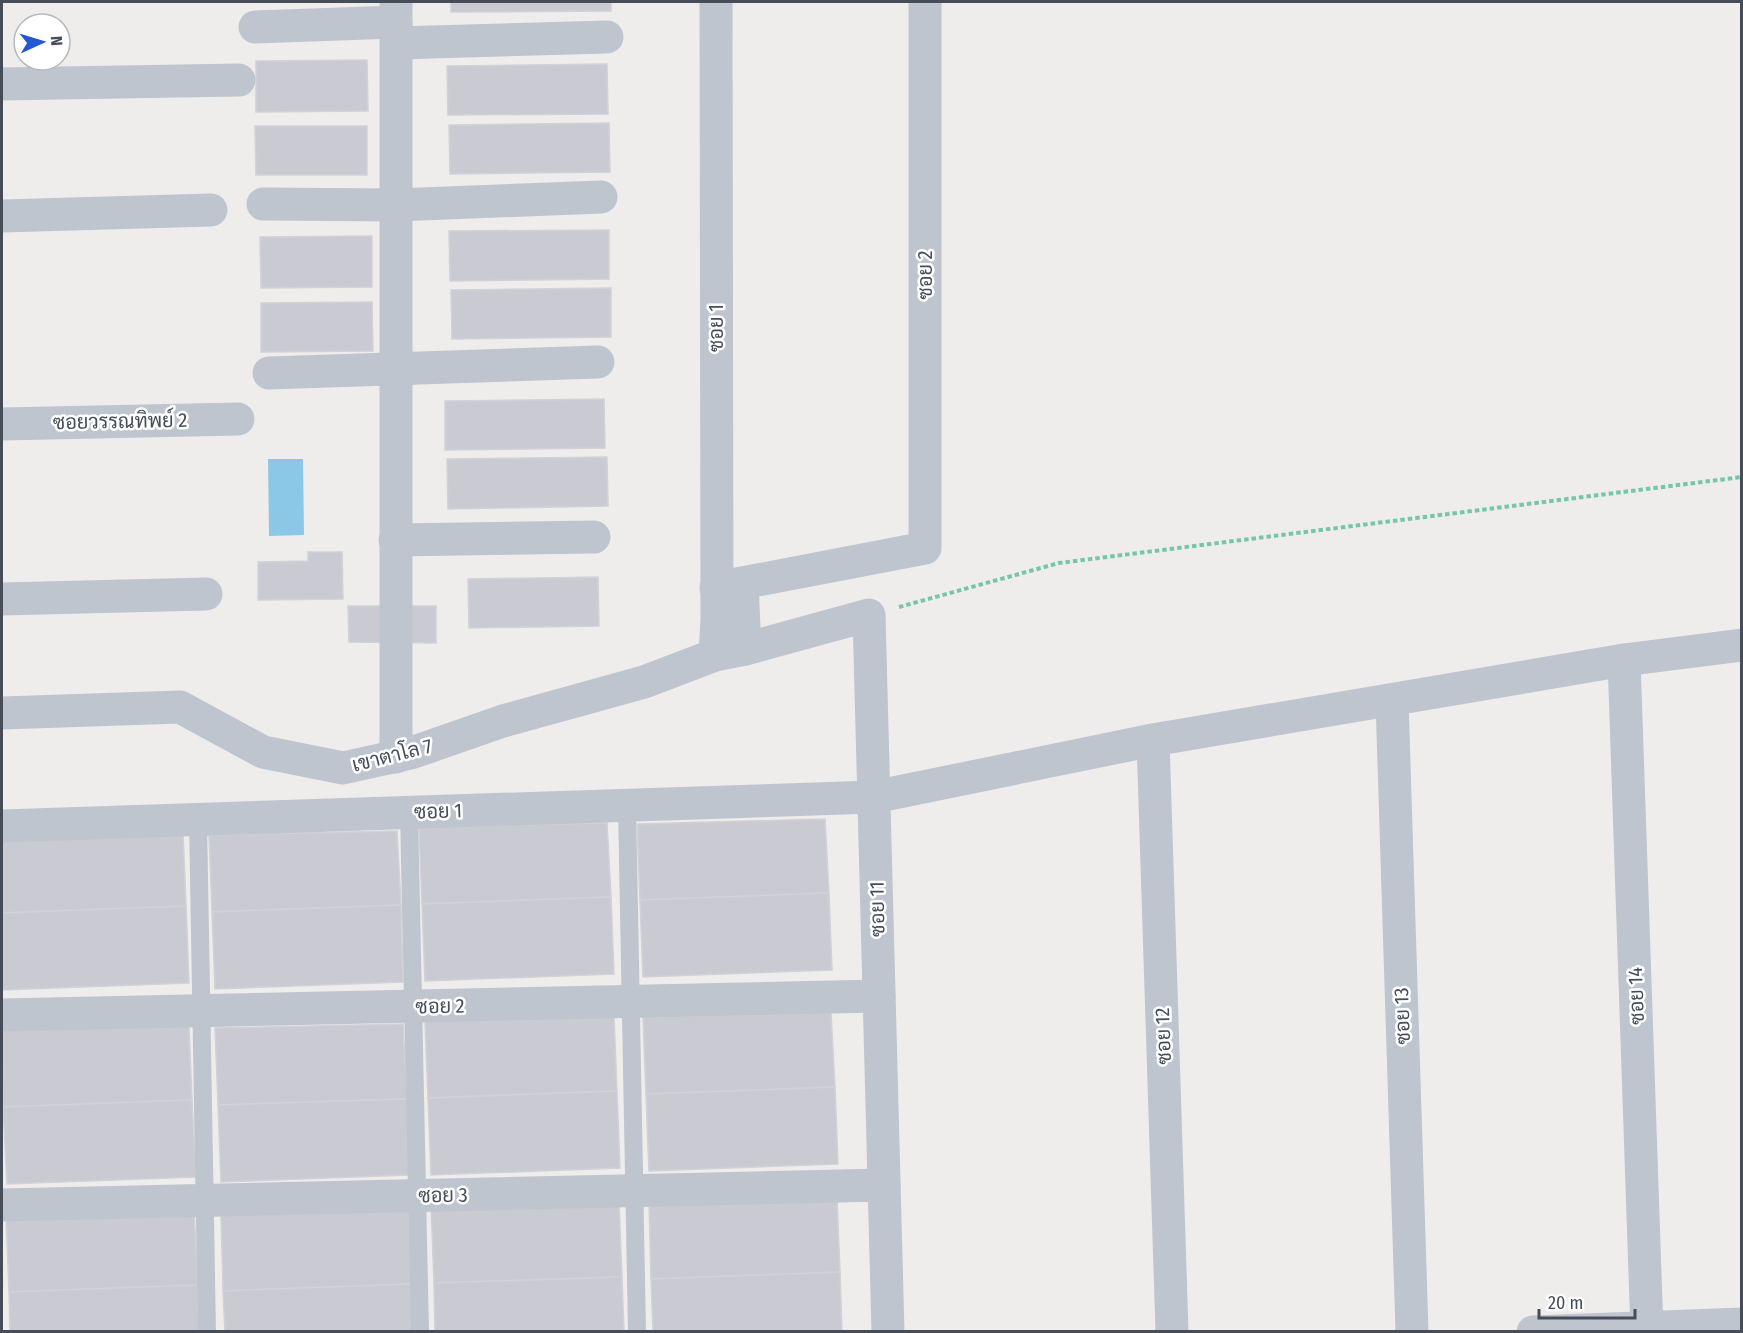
<svg xmlns="http://www.w3.org/2000/svg" width="1743" height="1333" font-family="'Fira Sans Condensed',Sarabun,sans-serif">
	<style>
		.water { fill: #8bc7e6 }
		.building { fill: #cacbd2; stroke: #d0d2d8; stroke-width: 1.5 }
		.lines { fill: none; stroke-linecap: round; stroke-linejoin: round }
		.path { stroke: #76c7aa; stroke-width: 4; stroke-dasharray: 4.5 3; stroke-linecap: butt }
		.service { stroke: #bec5ce; stroke-width: 18 }
		.minor { stroke: #bec5ce; stroke-width: 33 }
		.labels { text-anchor: middle; stroke-width: 5; stroke-linejoin: round; paint-order: stroke }
		.street-label { font-size: 20px; fill: #464d59; stroke: #fff }
	</style>
	<rect width="100%" height="100%" fill="#efedec"/>
	<polygon class="water" points="268,459 303,459 304,535 269,536"/>
	<g class="building">
		<polygon points="451,2 611,2 611,11 451,12"/>
		<polygon points="367,60 368,111 256,112 256,61"/>
		<polygon points="607,64 608,114 448,115 447,66"/>
		<polygon points="609,123 610,172 450,174 449,125"/>
		<polygon points="255,126 367,126 367,175 256,175"/>
		<polygon points="609,230 609,279 450,281 449,231"/>
		<polygon points="372,236 372,287 261,288 260,237"/>
		<polygon points="611,288 611,337 452,339 451,290"/>
		<polygon points="372,302 373,351 261,352 261,303"/>
		<polygon points="604,399 605,448 445,450 445,401"/>
		<polygon points="607,457 608,506 448,509 447,459"/>
		<polygon points="308,552 342,552 343,599 258,600 258,562 308,561"/>
		<polygon points="598,577 599,626 469,628 468,579"/>
		<polygon points="348,606 436,606 436,643 349,642"/>
		<polygon points="825,819 829,893 640,900 637,824"/>
		<polygon points="607,823 611,897 422,904 419,827"/>
		<polygon points="397,831 401,905 212,912 209,835"/>
		<polygon points="183,832 186,906 2,913 2,836"/>
		<polygon points="829,893 832,970 643,977 640,900"/>
		<polygon points="611,897 614,974 425,981 422,904"/>
		<polygon points="401,905 403,982 215,989 212,912"/>
		<polygon points="186,906 189,983 2,990 2,913"/>
		<polygon points="831,1013 835,1087 646,1094 643,1017"/>
		<polygon points="614,1017 617,1091 428,1098 425,1021"/>
		<polygon points="403,1024 407,1099 218,1105 215,1028"/>
		<polygon points="189,1026 192,1100 3,1107 2,1030"/>
		<polygon points="835,1087 838,1164 649,1171 646,1094"/>
		<polygon points="617,1091 620,1168 431,1175 428,1098"/>
		<polygon points="407,1099 409,1175 221,1182 218,1105"/>
		<polygon points="192,1100 196,1177 7,1184 3,1107"/>
		<polygon points="837,1198 840,1272 651,1279 649,1203"/>
		<polygon points="619,1202 622,1277 434,1283 431,1207"/>
		<polygon points="409,1210 412,1284 223,1291 221,1214"/>
		<polygon points="194,1211 198,1285 9,1292 6,1215"/>
		<polygon points="840,1272 842,1332 653,1332 651,1279"/>
		<polygon points="622,1277 624,1332 435,1332 434,1283"/>
		<polygon points="412,1284 414,1332 225,1332 223,1291"/>
		<polygon points="198,1285 199,1332 10,1332 9,1292"/>
	</g>
	<g class="lines">
		<polyline class="path" points="899,607 1059,563 1742,477"/>
		<g class="service">
			<polyline points="627,805 637,1332"/>
			<polyline points="409,812 420,1332"/>
			<polyline points="198,819 207,1332"/>
		</g>
		<g class="minor">
			<polyline points="396,2 396,757"/>
			<polyline points="255,27 396,22"/>
			<polyline points="397,43 607,37"/>
			<polyline points="2,84 239,80"/>
			<polyline points="263,204 396,205 601,197"/>
			<polyline points="2,216 211,210"/>
			<polyline points="269,373 598,362"/>
			<polyline points="2,424 238,419"/>
			<polyline points="395,540 594,537"/>
			<polyline points="742,583 745,649"/>
			<polyline points="716,588 925,548 925,2"/>
			<polyline points="2,599 206,594"/>
			<polyline points="715,655 717,620 716,2"/>
			<polyline points="1624,660 1647,1332"/>
			<polyline points="1392,701 1412,1332"/>
			<polyline points="2,713 180,707 263,752 343,768 411,753 503,721 644,682 715,655 745,649 869,615 888,1332"/>
			<polyline points="1153,740 1172,1332"/>
			<polyline points="2,826 874,797 1153,740 1624,660 1742,645"/>
			<polyline points="2,1015 879,996"/>
			<polyline points="2,1205 884,1185"/>
			<polyline points="1533,1332 1742,1324"/>
		</g>
	</g>
	<g class="labels">
		<g class="street-label">
			<text transform="translate(925 275) rotate(-90)" y="7">ซอย 2</text>
			<text transform="translate(716 328) rotate(-90)" y="7">ซอย 1</text>
			<text transform="translate(120 421) rotate(-1)" y="7">ซอยวรรณทิพย์ 2</text>
			<text transform="translate(392 755) rotate(-14)" y="7">เขาตาโล 7</text>
			<text transform="translate(438 811) rotate(-2)" y="7">ซอย 1</text>
			<text transform="translate(877 909) rotate(-91)" y="7">ซอย 11</text>
			<text transform="translate(1636 996) rotate(-92)" y="7">ซอย 14</text>
			<text transform="translate(440 1006) rotate(-1)" y="7">ซอย 2</text>
			<text transform="translate(1402 1016) rotate(-92)" y="7">ซอย 13</text>
			<text transform="translate(1163 1036) rotate(-92)" y="7">ซอย 12</text>
			<text transform="translate(443 1195) rotate(-1)" y="7">ซอย 3</text>
		</g>
	</g>
	<rect width="1743" height="1333" fill="none" stroke="#464d59" stroke-width="6"/>
	<g transform="translate(42 42) rotate(86)"><circle r="28" fill="#ffffff" stroke="#b5b8bd" stroke-width="1.5"/>
	<path d="M0-4.5L10 22L0 15L-10 22Z" fill="#2258d4"/>
	<text y="-9" font-size="16" font-weight="bold" text-anchor="middle" fill="#464d59">N</text>
	</g>
	<path d="M1539 1309v9h96v-9" fill="none" stroke="#464d59" stroke-width="3"/>
	<text x="1548" y="1309" font-size="18" fill="#464d59" stroke="#ffffff" stroke-width="4.5" paint-order="stroke">20 m</text>
</svg>
